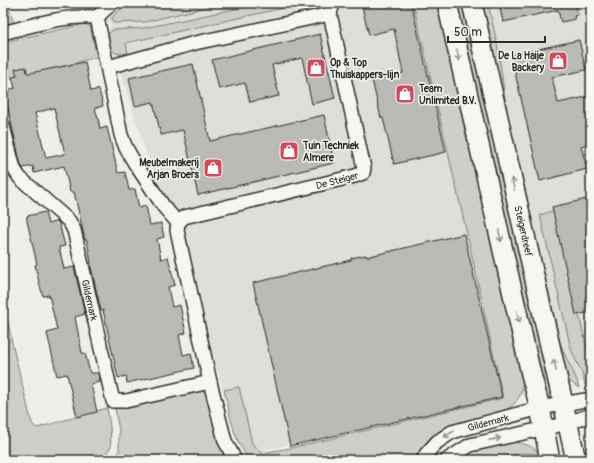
<svg xmlns="http://www.w3.org/2000/svg" width="594" height="463" font-family="Pangolin,sans-serif">
	<style>
		.built { fill: #dededb }
		.green { fill: #cececa; stroke: #7c7c7a }
		.building { fill: #babab7; stroke: #2b2b2b; fill-rule: evenodd }
		.lines { fill: none; stroke-linecap: round; stroke-linejoin: round }
		.minor-casing { stroke: #2b2b2b; stroke-width: 16 }
		.secondary-casing { stroke: #2b2b2b; stroke-width: 22 }
		.minor { stroke: #f6f6f2; stroke-width: 13 }
		.secondary { stroke: #f6f6f2; stroke-width: 19 }
		.oneway { stroke: #90908e }
		.labels { text-anchor: middle; stroke-width: 3; stroke-linejoin: round; paint-order: stroke }
		.poi-label { font-size: 10px; font-weight: bold; fill: #2b2b2b; stroke: #f6f6f2; text-anchor: start }
		.street-label { font-size: 10px; fill: #2b2b2b; stroke: #f6f6f2 }
	</style>
	<rect width="100%" height="100%" fill="#eeeeea"/>
	<filter id="ink" filterUnits="userSpaceOnUse"><feTurbulence type="fractalNoise" baseFrequency=".025" numOctaves="2"/><feDisplacementMap in="SourceGraphic" scale="8" xChannelSelector="R" yChannelSelector="G"/><feConvolveMatrix kernelMatrix="1 2 1 2 8 2 1 2 1" color-interpolation-filters="sRGB"/></filter>
	<g filter="url(#ink)">
		<polygon class="built" points="118,3 591,3 591,380 244,454 114,53 108,32 111,24 104,20"/>
		<g class="green">
			<polygon points="127,3 224,3 145,22 113,23 112,17"/>
			<path d="M264,3H306L126,43L128,53C112,56 110,50 107,36L112,30L144,28Z"/>
			<path d="M413,3H443L522,375C523,390 522,396 511,407L421,452L412,460H250C233,441 230,413 224,390L239,387L252,443L261,453L291,448L503,398L468,238Z"/>
			<polygon points="451,3 469,3 553,385 549,398 547,398 545,393 524,296 508,253"/>
			<path d="M482,3H488L498,48L507,113L560,342C565,359 575,371 579,388L569,381L563,372L500,110L495,60Z"/>
			<polygon points="9,9 15,26 3,29 3,10"/>
			<polygon points="85,24 90,26 97,57 45,71 3,80 3,42"/>
			<polygon points="555,210 587,350 591,350 591,390 586,390 583,376 571,349 540,215"/>
			<polygon points="3,296 12,343 32,424 37,428 107,408 110,426 111,447 101,460 4,460 3,449"/>
			<polygon points="193,390 205,390 226,460 114,460 119,451 119,431 115,408"/>
			<path d="M514,442C526,444 531,445 540,454L523,453L488,460H452L472,451Z"/>
		</g>
		<g class="building">
			<polygon points="361,3 411,3 446,152 394,164 383,118 381,118 372,80 403,73 394,29 369,35"/>
			<polygon points="499,3 575,3 578,15 574,16 575,19 561,22 558,10 503,22"/>
			<polygon points="320,34 335,98 312,104 302,58 272,65 279,96 250,102 245,83 219,89 212,60"/>
			<polygon points="579,40 586,70 552,77 558,103 591,96 591,143 581,146 587,169 540,181 511,55"/>
			<path d="M85,62L91,91L99,89L103,106L95,108L98,118L100,129L107,127L118,173L125,172L129,190L135,189L139,208L146,206L150,225L161,223L164,237L157,239L161,259L168,257L175,285L168,287L172,307L180,305L186,333L179,335L183,355L191,353L194,368L127,383L126,376L118,378L103,310L101,311L90,263H91L87,240H85L74,192H70L64,166L34,173L33,166L23,168L21,166L5,95L8,94L7,90L15,88L12,77L17,76L15,69L26,67L27,73H30ZM54,108L65,154L46,158L35,113Z"/>
			<polygon points="193,64 210,141 324,115 334,163 198,195 183,130 161,135 153,102 135,106 129,78"/>
			<polygon points="591,198 591,312 576,315 552,207"/>
			<polygon points="45,212 48,224 57,221 59,223 65,246 59,247 64,269 74,267 85,314 75,317 82,353 85,353 90,373 98,373 100,382 91,384 97,412 77,417 67,374 57,376 47,333 57,330 49,295 43,296 40,286 35,265 37,264 27,221 27,216"/>
			<polygon points="464,234 502,397 290,446 253,283 351,260 351,258 366,255 366,257"/>
		</g>
		<g class="lines">
			<g class="minor-casing">
				<g id="minor">
					<polyline points="97,17 121,135 126,148 134,162 164,207 178,223"/>
					<path d="M3,33C34,25 65,15 97,17L112,3"/>
					<polyline points="108,67 195,43 330,14"/>
					<polyline points="3,126 14,169 20,178 69,221 74,230 113,401 126,401 210,382 177,230 178,223"/>
					<polyline points="178,223 184,217 355,176 363,173 364,168 330,14 333,3"/>
					<polyline points="210,382 225,441 235,460"/>
					<polyline points="423,460 427,453 437,442 452,432 540,408 591,399"/>
					<polyline points="447,460 470,445 568,423 591,415"/>
				</g>
			</g>
			<g class="secondary-casing">
				<g id="secondary">
					<polyline points="447,3 531,374 540,408 550,460"/>
					<polyline points="472,3 576,460"/>
				</g>
			</g>
			<use href="#minor" class="minor"/>
			<use href="#secondary" class="secondary"/>
		</g>
		<defs><path id="oneway-shaft" d="M-6 0H5M1.5-3L5.5 0L1.5 3" fill="none" stroke-width="1.6" stroke-linecap="round" stroke-linejoin="round"/></defs>
		<g class="oneway">
			<use href="#oneway-shaft" transform="translate(458 55) rotate(77)"/>
			<use href="#oneway-shaft" transform="translate(513 184) rotate(-103)"/>
			<use href="#oneway-shaft" transform="translate(500 236) rotate(77)"/>
			<use href="#oneway-shaft" transform="translate(518 317) rotate(77)"/>
			<use href="#oneway-shaft" transform="translate(555 365) rotate(-103)"/>
			<use href="#oneway-shaft" transform="translate(449 434) rotate(150)"/>
			<use href="#oneway-shaft" transform="translate(495 439) rotate(-13)"/>
		</g>
	</g>
	<defs>
		<g id="shop-square" transform="scale(1)"><rect x="-9" y="-9" width="18" height="18" rx="4" fill="#d1495b" stroke="#f6f6f2"/><path d="M-5-2.5h2.3a2.7 3.5 0 0 1 5.4 0H5L5.5 6h-11ZM-1.5-2.5h3a1.5 2.3 0 0 0-3 0Z" fill="#fff"/></g>
	</defs>
	<g fill-rule="evenodd">
		<use href="#shop-square" x="558" y="61"/>
		<use href="#shop-square" x="316" y="68"/>
		<use href="#shop-square" x="405" y="94"/>
		<use href="#shop-square" x="289" y="151"/>
		<use href="#shop-square" x="213" y="168"/>
	</g>
	<g class="labels">
		<g class="poi-label">
			<text x="544" y="59" text-anchor="end">De La Haije<tspan x="544" dy="12">Backery</tspan></text>
			<text x="330" y="66">Op &amp; Top<tspan x="330" dy="12">Thuiskappers-lijn</tspan></text>
			<text x="419" y="92">Team<tspan x="419" dy="12">Unlimited B.V.</tspan></text>
			<text x="303" y="149">Tuin Techniek<tspan x="303" dy="12">Almere</tspan></text>
			<text x="199" y="166" text-anchor="end">Meubelmakerij<tspan x="199" dy="12">Arjan Broers</tspan></text>
		</g>
		<g class="street-label">
			<text transform="translate(337 180) rotate(-15)" y="4">De Steiger</text>
			<text transform="translate(524 231) rotate(77)" y="4">Steigerdreef</text>
			<text transform="translate(90 300) rotate(77)" y="4">Gildemark</text>
			<text transform="translate(488 422) rotate(-15)" y="4">Gildemark</text>
		</g>
	</g>
	<rect width="594" height="463" fill="none" stroke="#f6f6f2" stroke-width="16"/>
	<rect x="8" y="8" width="578" height="447" fill="none" stroke="#2b2b2b" stroke-width="1.5" filter="url(#ink)"/>
	<path d="M448 36v6h97v-6" fill="none" stroke="#2b2b2b" stroke-width="2"/>
	<text x="454" y="36" font-size="12" fill="#2b2b2b" stroke="#f6f6f2" stroke-width="3" paint-order="stroke">50 m</text>
</svg>
